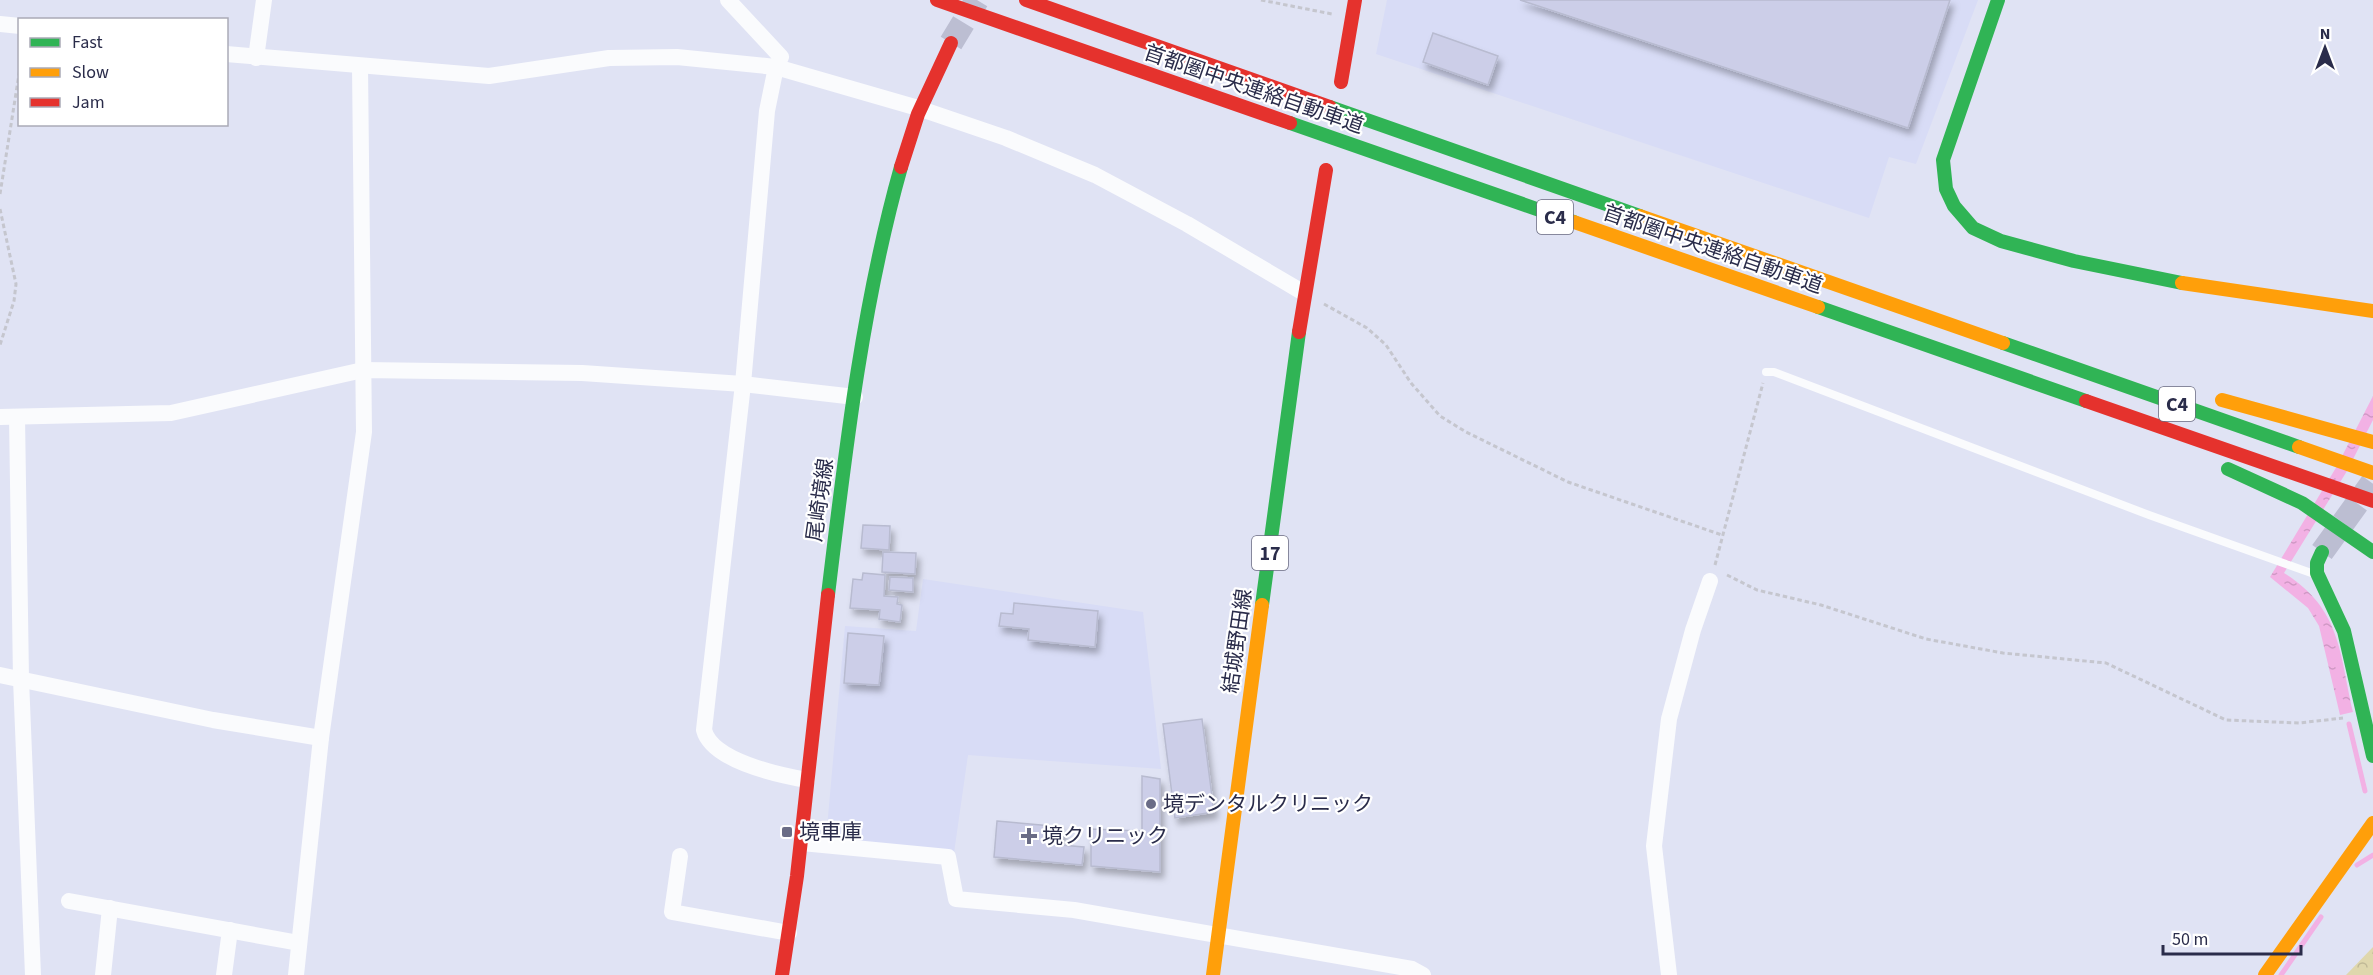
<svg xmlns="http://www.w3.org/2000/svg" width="2373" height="975" font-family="'Source Sans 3','Noto Sans JP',sans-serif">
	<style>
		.built { fill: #d8dcf6 }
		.forest { fill: url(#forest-crowns) }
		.water { fill: url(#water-ripples) }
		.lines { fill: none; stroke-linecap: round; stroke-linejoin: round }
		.stream { stroke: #f2b1e4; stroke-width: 5 }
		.building { fill: #cccee8; stroke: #b8bbd0; stroke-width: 1.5; filter: url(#shadow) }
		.secondary-tunnel { stroke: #bcbed2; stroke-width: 24; stroke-dasharray: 24 12; stroke-linecap: butt }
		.path { stroke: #c5c6ce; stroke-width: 3; stroke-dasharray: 4.5 3; stroke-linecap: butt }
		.lane { stroke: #fafbfd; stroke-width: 8 }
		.street { stroke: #fafbfd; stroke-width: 16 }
		.fast { stroke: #30b455; stroke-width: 14 }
		.slow { stroke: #ff9f0a; stroke-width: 14 }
		.jam { stroke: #e5322d; stroke-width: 14 }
		.poi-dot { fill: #6a6c86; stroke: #fff; stroke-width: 2 }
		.labels { text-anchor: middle; stroke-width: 4.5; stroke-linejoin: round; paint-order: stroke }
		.shield { fill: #fff; stroke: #6a6b80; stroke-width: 1.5 }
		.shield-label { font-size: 20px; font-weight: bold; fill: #2a2c4a }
		.street-label { font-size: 21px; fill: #2a2c4a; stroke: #fff }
		.poi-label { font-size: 21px; fill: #2a2c4a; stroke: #fff; text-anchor: start }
	</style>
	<defs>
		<pattern id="forest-crowns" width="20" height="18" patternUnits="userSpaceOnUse" patternTransform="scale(1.5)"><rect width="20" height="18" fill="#dfd7ad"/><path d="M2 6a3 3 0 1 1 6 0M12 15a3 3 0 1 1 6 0" fill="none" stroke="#c0b996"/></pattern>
		<pattern id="water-ripples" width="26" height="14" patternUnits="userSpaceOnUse" patternTransform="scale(1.5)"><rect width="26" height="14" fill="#f2b1e4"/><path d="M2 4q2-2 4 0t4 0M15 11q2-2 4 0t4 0" fill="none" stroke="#d098c5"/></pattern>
		<filter id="shadow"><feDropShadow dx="3.5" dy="6" stdDeviation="3" flood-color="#0004"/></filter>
	</defs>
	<rect width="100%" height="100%" fill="#e0e3f4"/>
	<g class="built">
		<polygon points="1387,0 1978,0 1916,164 1889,157 1869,218 1376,54"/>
		<polygon points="923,579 1143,612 1161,769 968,755 954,853 826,839 845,626 916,631"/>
	</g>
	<polygon class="forest" points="2373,947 2373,975 2346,975"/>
	<path class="water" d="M2373,396V420L2347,471L2284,573C2341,609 2339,651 2353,712L2340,715L2319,626L2308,608L2270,577L2337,466Z"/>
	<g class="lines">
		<g class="stream">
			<polyline points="2349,724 2365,791"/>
			<polyline points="2357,865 2373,855"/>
			<polyline points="2281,975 2321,917"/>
		</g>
	</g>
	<g class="building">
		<polygon points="1520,0 1950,0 1908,128"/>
		<polygon points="1433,33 1498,56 1488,85 1423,62"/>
		<polygon points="863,525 890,526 889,550 861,548"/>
		<polygon points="883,552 916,553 915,574 882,572"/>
		<polygon points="863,573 885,575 884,596 898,597 897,604 902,605 900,622 879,619 880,610 850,608 853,579 862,580"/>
		<polygon points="890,577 913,578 913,592 889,590"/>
		<polygon points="1014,603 1098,611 1095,647 1028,640 1029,629 999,626 1001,613 1013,614"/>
		<polygon points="848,633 884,636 879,685 844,683"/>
		<polygon points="1202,719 1214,812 1175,818 1163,724"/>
		<polygon points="1142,776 1160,779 1160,872 1091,866 1091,829 1142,831"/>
		<polygon points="997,821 1063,827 1061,845 1084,847 1082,865 994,857"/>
	</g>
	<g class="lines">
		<g class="secondary-tunnel">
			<polyline points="951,43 977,0"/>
			<polyline points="2322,552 2372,483"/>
		</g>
		<g class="path">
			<polyline points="1261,0 1332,14"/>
			<polyline points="0,194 20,68"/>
			<polyline points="0,209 16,284 14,301 0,345"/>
			<polyline points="1324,304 1367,328 1386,345 1411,383 1440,416 1466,432 1568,482 1722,535"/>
			<polyline points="1715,565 1763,383"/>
			<polyline points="1727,575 1757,590 1821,605 1926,639 2003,653 2106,663 2226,720 2299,723 2343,718"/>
		</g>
		<polyline class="lane" points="1766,372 1774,372 2149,515 2314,574"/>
		<g class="street">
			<path d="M728,0L781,57L776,67L767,111L743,384L704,730C712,761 779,775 807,780"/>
			<polyline points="0,24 20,26"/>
			<polyline points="226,54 489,76 609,58 677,57 776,67 918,108 1006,138 1095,175 1187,224 1304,293"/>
			<polyline points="256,58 264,0"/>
			<polyline points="0,417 171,413 363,370 582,373 743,384 855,397"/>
			<polyline points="17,417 21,679 33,975"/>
			<polyline points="0,675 213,720 321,738"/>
			<polyline points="802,843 948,857 956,899 1074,910 1412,969 1423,975"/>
			<polyline points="680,856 672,912 789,933"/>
			<polyline points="69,901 299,943"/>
			<polyline points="103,975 110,908"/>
			<polyline points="224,975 230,930"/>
			<polyline points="296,975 321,738 364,432 360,67"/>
			<polyline points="1669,975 1654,846 1669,719 1693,630 1710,581"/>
		</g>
		<g class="fast">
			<polyline points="1998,0 1943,160 1946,189 1954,206 1973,228 2001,241 2074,261 2182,283"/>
			<polyline points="1330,107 1640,216"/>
			<polyline points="1290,123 1574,222"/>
			<polyline points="1818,307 2086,401"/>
			<polyline points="2003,343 2299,447"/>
			<polyline points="2228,469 2302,503 2373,552"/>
			<polyline points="2322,552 2317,563 2317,573 2344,631 2373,756"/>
			<path d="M828,595C845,454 862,305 901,167"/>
			<polyline points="1262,605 1299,332"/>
		</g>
		<g class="slow">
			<polyline points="1640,216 2003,343"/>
			<polyline points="1574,222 1818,307"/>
			<polyline points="2182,283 2373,311"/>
			<polyline points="2222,400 2373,442"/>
			<polyline points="2299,447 2373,473"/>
			<polyline points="1213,975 1262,605"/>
			<polyline points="2265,975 2373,823"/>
		</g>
		<g class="jam">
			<polyline points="937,0 1290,123"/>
			<polyline points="1026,0 1330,107"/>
			<polyline points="1341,82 1355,0"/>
			<polyline points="901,167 918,114 951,43"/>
			<polyline points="1299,332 1326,170"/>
			<polyline points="2086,401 2373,501"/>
			<polyline points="782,975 797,876 828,595"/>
		</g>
	</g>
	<g class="poi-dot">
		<circle cx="1151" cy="804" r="6"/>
		<rect x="781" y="826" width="12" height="12" rx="3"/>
		<path d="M1026 827h6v6h6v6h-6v6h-6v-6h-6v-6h6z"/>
	</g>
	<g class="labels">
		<g class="shield">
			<rect x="1537" y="200" width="36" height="34" rx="4.5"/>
			<rect x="2159" y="387" width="36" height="34" rx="4.5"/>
			<rect x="1252" y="536" width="36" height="34" rx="4.5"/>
		</g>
		<g class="shield-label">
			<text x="1555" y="224">C4</text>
			<text x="2177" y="411">C4</text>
			<text x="1270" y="560">17</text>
		</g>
		<g class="street-label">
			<text transform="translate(1254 89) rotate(19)" y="7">首都圏中央連絡自動車道</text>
			<text transform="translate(1713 249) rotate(19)" y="7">首都圏中央連絡自動車道</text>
			<text transform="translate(820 500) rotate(-82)" y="7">尾崎境線</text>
			<text transform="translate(1237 641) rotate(-82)" y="7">結城野田線</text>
		</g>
		<g class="poi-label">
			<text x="1163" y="811">境デンタルクリニック</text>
			<text x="799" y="839">境車庫</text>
			<text x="1042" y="843">境クリニック</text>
		</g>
	</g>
	<rect x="18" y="18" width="210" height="108" fill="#ffffff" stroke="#aaabb7" stroke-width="1.5"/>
	<rect x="30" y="38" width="30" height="9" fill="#30b455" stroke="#aaabb7" stroke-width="1.5"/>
	<text x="72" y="48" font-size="18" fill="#2a2c4a">Fast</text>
	<rect x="30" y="68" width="30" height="9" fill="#ff9f0a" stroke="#aaabb7" stroke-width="1.5"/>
	<text x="72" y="78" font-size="18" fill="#2a2c4a">Slow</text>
	<rect x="30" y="98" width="30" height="9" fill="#e5322d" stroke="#aaabb7" stroke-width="1.5"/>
	<text x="72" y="108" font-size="18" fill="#2a2c4a">Jam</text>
	<g transform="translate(2325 48)" stroke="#ffffff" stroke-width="4.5" paint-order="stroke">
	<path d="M0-4.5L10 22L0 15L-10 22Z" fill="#2a2c4a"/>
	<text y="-9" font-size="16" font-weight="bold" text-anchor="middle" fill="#2a2c4a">N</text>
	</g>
	<path d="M2163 945v9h138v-9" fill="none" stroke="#2a2c4a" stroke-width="3"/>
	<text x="2172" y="945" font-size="18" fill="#2a2c4a" stroke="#ffffff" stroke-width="4.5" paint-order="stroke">50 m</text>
</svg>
